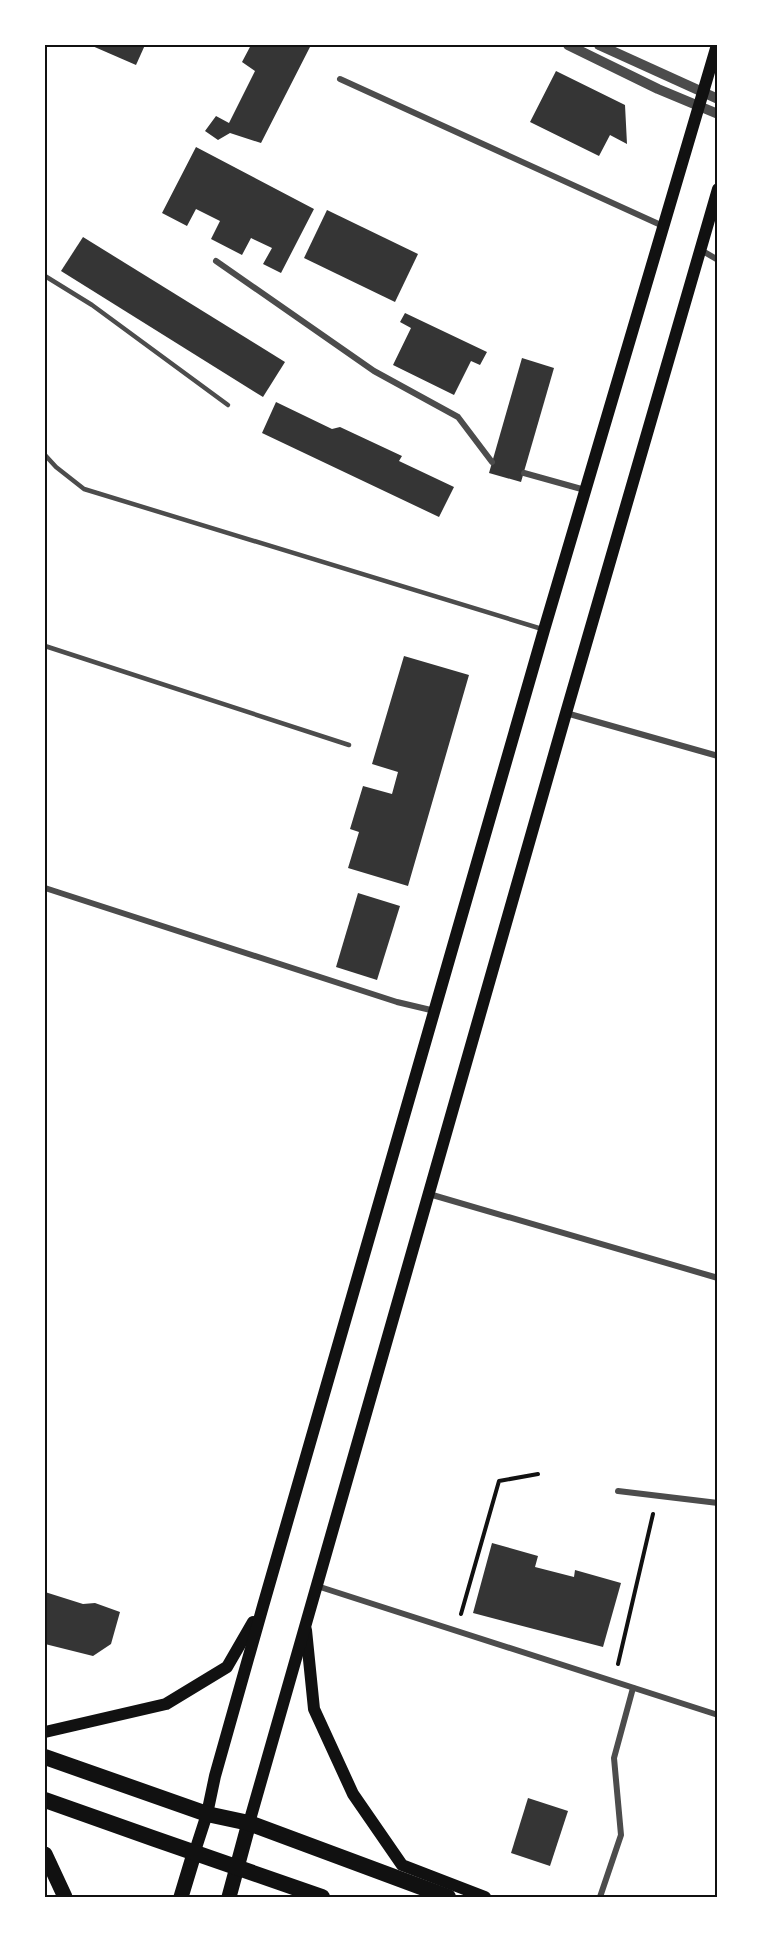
<svg xmlns="http://www.w3.org/2000/svg" width="763" height="1942" font-family="'Roboto Serif',serif">
	<style>
		.building { fill: #353535 }
		.lines { fill: none; stroke-linecap: round; stroke-linejoin: round }
		.path { stroke: #111; stroke-width: 4 }
		.service { stroke: #4c4c4c; stroke-width: 4.5 }
		.minor { stroke: #4c4c4c; stroke-width: 6 }
		.tertiary { stroke: #4c4c4c; stroke-width: 10 }
		.secondary { stroke: #111; stroke-width: 12 }
		.primary { stroke: #111; stroke-width: 15 }
		.trunk { stroke: #111; stroke-width: 16 }
		.neatline { fill: none; stroke: #111; stroke-width: 2 }
	</style>
	<rect width="100%" height="100%" fill="#fff"/>
	<g class="building">
		<polygon points="90,45 145,45 136,65"/>
		<polygon points="251,45 311,45 261,143 230,133 218,140 205,131 216,116 229,123 255,71 242,62"/>
		<polygon points="556,71 625,105 627,144 610,135 599,156 530,122"/>
		<polygon points="196,147 314,209 281,273 263,264 272,248 251,238 242,255 211,239 220,221 196,209 187,226 162,213"/>
		<polygon points="327,210 418,254 395,302 304,258"/>
		<polygon points="83,237 285,362 263,397 61,271"/>
		<polygon points="405,313 487,352 480,365 471,361 454,395 393,365 411,328 400,322"/>
		<polygon points="522,358 554,368 521,482 489,473"/>
		<polygon points="276,402 332,429 340,427 402,456 399,461 454,487 439,517 262,433"/>
		<polygon points="404,656 469,675 408,886 348,868 359,832 350,829 363,786 392,794 398,772 372,764"/>
		<polygon points="358,893 400,906 377,980 336,967"/>
		<polygon points="492,1543 538,1556 535,1567 574,1577 575,1570 621,1583 603,1647 473,1613"/>
		<polygon points="45,1592 83,1604 95,1603 120,1612 111,1644 93,1656 45,1644"/>
		<polygon points="528,1798 568,1811 550,1866 511,1853"/>
	</g>
	<g class="lines">
		<g class="path">
			<polyline points="461,1614 499,1481 538,1474"/>
			<polyline points="618,1664 653,1514"/>
		</g>
		<g class="service">
			<polyline points="45,276 92,305 228,405"/>
			<polyline points="45,455 56,467 84,489 542,629"/>
			<polyline points="45,646 349,745"/>
		</g>
		<g class="minor">
			<polyline points="340,79 663,226"/>
			<polyline points="701,250 718,260"/>
			<polyline points="216,261 374,371 458,417 492,462"/>
			<polyline points="524,473 585,490"/>
			<polyline points="566,713 718,756"/>
			<polyline points="45,888 397,1002 435,1011"/>
			<polyline points="429,1194 718,1278"/>
			<polyline points="618,1491 718,1503"/>
			<polyline points="317,1586 718,1715"/>
			<polyline points="600,1897 621,1835 614,1758 633,1688"/>
		</g>
		<g class="tertiary">
			<polyline points="568,45 658,89 718,114"/>
			<polyline points="599,45 718,99"/>
		</g>
		<g class="secondary">
			<polyline points="306,1630 314,1709 353,1794 402,1865 485,1897"/>
			<polyline points="45,1732 166,1704 227,1667 253,1622"/>
			<polyline points="249,1823 566,713 718,189"/>
			<polyline points="194,1854 207,1814 215,1776 263,1606 544,630 717,45"/>
		</g>
		<g class="primary">
			<polyline points="45,1854 65,1897"/>
			<polyline points="181,1897 194,1854"/>
			<polyline points="229,1897 249,1823"/>
		</g>
		<g class="trunk">
			<polyline points="45,1757 207,1814 249,1823 448,1897"/>
			<path d="M45,1800C137,1833 230,1865 322,1897"/>
		</g>
	</g>
	<rect width="763" height="1942" fill="none" stroke="#ffffff" stroke-width="93"/>
	<rect x="46" y="46" width="670" height="1850" class="neatline"/>
</svg>
